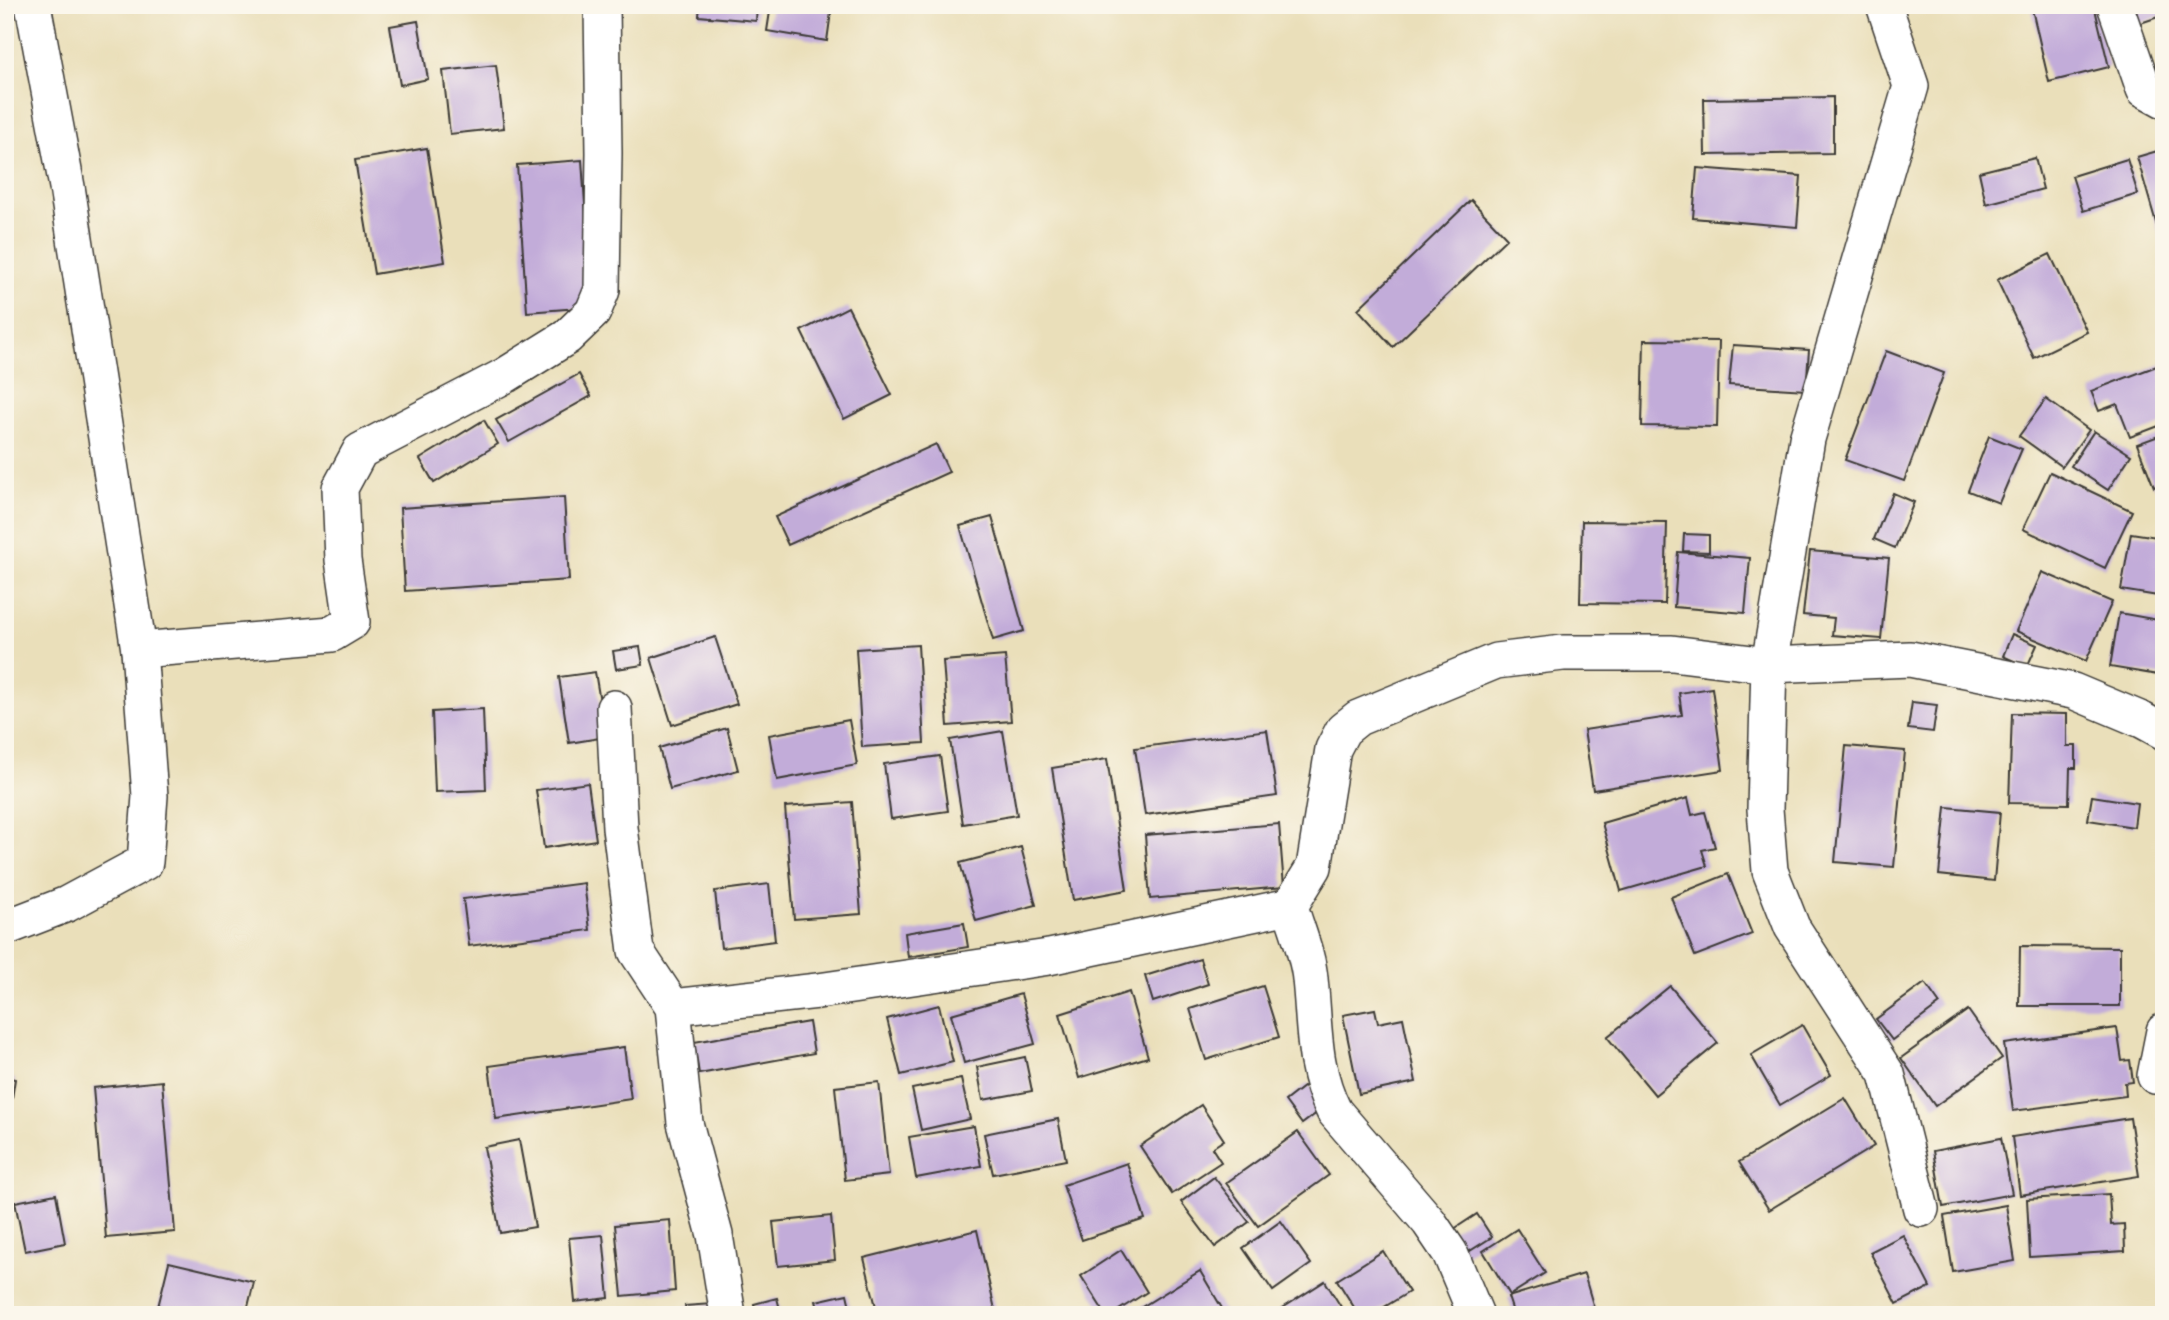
<svg xmlns="http://www.w3.org/2000/svg" width="2169" height="1320" font-family="'Architects Daughter',sans-serif">
	<style>
		.building { fill: #c2acd9 }
		.lines { fill: none; stroke-linecap: round; stroke-linejoin: round }
		.street-casing { stroke: #3b3934; stroke-width: 38 }
		.street { stroke: #fff; stroke-width: 35 }
	</style>
	<rect width="100%" height="100%" fill="#fbf7ec"/>
	<filter id="ink" filterUnits="userSpaceOnUse"><feTurbulence type="fractalNoise" baseFrequency=".0143" numOctaves="2"/><feDisplacementMap in="SourceGraphic" scale="14" xChannelSelector="R" yChannelSelector="G"/><feConvolveMatrix kernelMatrix="1 2 1 2 8 2 1 2 1" color-interpolation-filters="sRGB"/></filter>
	<filter id="wash" filterUnits="userSpaceOnUse"><feTurbulence type="fractalNoise" baseFrequency=".00686" numOctaves="4" result="noise"/><feDisplacementMap in="SourceGraphic" scale="28" xChannelSelector="R" yChannelSelector="G"/><feGaussianBlur stdDeviation="1.57" result="paint"/><feColorMatrix in="noise" values="0 0 0 0 0 0 0 0 0 0 0 0 0 0 0 0 0 1.4 0 .05"/><feComposite in="paint" operator="in"/></filter>
	<g filter="url(#wash)">
		<rect width="100%" height="100%" fill="#eadfba"/>
		<g id="blocks">
			<g class="building">
				<polygon points="700,5 757,5 756,21 699,16"/>
				<polygon points="771,5 832,5 827,41 767,31"/>
				<polygon points="2031,5 2094,5 2109,67 2049,82"/>
				<polygon points="2125,5 2164,5 2164,15 2132,26"/>
				<polygon points="418,21 428,79 400,85 390,26"/>
				<polygon points="496,65 504,128 450,134 443,71"/>
				<polygon points="1833,97 1833,153 1705,155 1704,99"/>
				<polygon points="427,148 445,262 374,274 355,160"/>
				<polygon points="2164,149 2164,247 2163,247 2137,157"/>
				<polygon points="2035,158 2043,189 1986,204 1979,172"/>
				<polygon points="2127,159 2138,194 2083,211 2072,176"/>
				<polygon points="582,160 592,307 527,312 517,165"/>
				<polygon points="1697,168 1801,176 1797,227 1693,218"/>
				<polygon points="1471,200 1507,238 1393,347 1358,309"/>
				<polygon points="2050,254 2087,332 2034,358 1997,280"/>
				<polygon points="848,307 892,395 844,419 801,331"/>
				<polygon points="1644,340 1719,341 1717,427 1642,426"/>
				<polygon points="1733,345 1809,350 1806,390 1729,385"/>
				<polygon points="1886,351 1944,373 1904,481 1845,460"/>
				<polygon points="2162,364 2164,424 2130,437 2117,404 2099,411 2091,391"/>
				<polygon points="579,374 591,396 509,442 496,420"/>
				<polygon points="2046,399 2089,430 2062,467 2019,436"/>
				<polygon points="484,420 498,444 434,483 420,459"/>
				<polygon points="2094,431 2131,455 2108,490 2071,466"/>
				<polygon points="2164,434 2164,484 2154,487 2137,444"/>
				<polygon points="1989,436 2022,449 1999,503 1968,491"/>
				<polygon points="936,444 949,472 788,545 775,517"/>
				<polygon points="2050,472 2132,511 2105,568 2023,529"/>
				<polygon points="1893,493 1914,502 1895,548 1874,539"/>
				<polygon points="564,497 569,580 405,591 400,508"/>
				<polygon points="992,517 1024,631 993,640 960,526"/>
				<polygon points="1582,521 1667,522 1665,604 1580,603"/>
				<polygon points="2131,533 2164,538 2164,597 2121,590"/>
				<polygon points="1684,534 1709,535 1709,552 1683,551"/>
				<polygon points="1810,551 1889,558 1881,639 1832,635 1834,618 1803,615"/>
				<polygon points="1678,552 1750,558 1745,613 1674,607"/>
				<polygon points="2042,572 2112,602 2086,661 2016,631"/>
				<polygon points="2119,613 2164,621 2164,676 2110,667"/>
				<polygon points="2012,634 2037,645 2027,667 2003,656"/>
				<polygon points="715,637 737,704 672,725 651,658"/>
				<polygon points="918,645 924,743 862,747 856,649"/>
				<polygon points="640,647 643,665 616,669 613,651"/>
				<polygon points="1005,656 1011,721 948,726 943,661"/>
				<polygon points="595,672 606,737 569,743 559,677"/>
				<polygon points="1712,688 1723,770 1593,790 1584,730 1682,715 1679,693"/>
				<polygon points="1912,702 1937,705 1933,732 1908,729"/>
				<polygon points="483,709 486,790 435,792 432,712"/>
				<polygon points="2012,713 2067,714 2067,746 2076,746 2076,768 2070,768 2069,804 2009,803"/>
				<polygon points="849,720 857,765 777,780 769,735"/>
				<polygon points="727,728 738,770 670,789 659,748"/>
				<polygon points="1267,730 1277,796 1145,815 1135,748"/>
				<polygon points="1003,731 1017,815 963,824 950,740"/>
				<polygon points="1846,746 1905,751 1894,867 1835,862"/>
				<polygon points="940,756 948,811 891,819 884,764"/>
				<polygon points="1107,759 1127,890 1073,900 1052,768"/>
				<polygon points="588,783 596,840 544,848 536,790"/>
				<polygon points="2092,796 2137,803 2134,827 2088,820"/>
				<polygon points="1688,798 1692,815 1705,812 1715,847 1702,850 1707,866 1621,891 1602,823"/>
				<polygon points="852,802 861,914 794,919 785,807"/>
				<polygon points="1946,807 2000,812 1994,881 1939,875"/>
				<polygon points="1279,824 1284,887 1150,899 1145,835"/>
				<polygon points="1021,847 1036,905 976,921 960,863"/>
				<polygon points="1728,874 1752,934 1695,956 1671,897"/>
				<polygon points="584,883 590,930 469,946 463,899"/>
				<polygon points="769,884 775,941 721,948 715,891"/>
				<polygon points="964,923 968,947 908,957 905,933"/>
				<polygon points="2020,946 2120,947 2120,1006 2019,1006"/>
				<polygon points="1200,959 1208,984 1153,1002 1145,976"/>
				<polygon points="1925,983 1940,1004 1892,1040 1876,1019"/>
				<polygon points="1263,986 1279,1037 1206,1060 1190,1009"/>
				<polygon points="1670,986 1718,1043 1655,1095 1607,1037"/>
				<polygon points="1129,992 1148,1057 1079,1078 1060,1014"/>
				<polygon points="1021,994 1035,1044 964,1063 951,1014"/>
				<polygon points="939,1005 953,1062 901,1075 887,1019"/>
				<polygon points="1375,1009 1378,1023 1403,1018 1416,1082 1359,1094 1343,1015"/>
				<polygon points="1968,1010 2002,1058 1935,1106 1901,1058"/>
				<polygon points="809,1022 814,1053 699,1074 694,1042"/>
				<polygon points="1802,1025 1831,1075 1780,1105 1751,1055"/>
				<polygon points="2117,1028 2122,1061 2130,1060 2133,1082 2125,1083 2126,1096 2013,1111 2004,1044"/>
				<polygon points="624,1047 631,1099 496,1119 489,1066"/>
				<polygon points="1025,1057 1032,1091 983,1100 977,1067"/>
				<polygon points="5,1077 15,1079 7,1130 5,1130"/>
				<polygon points="961,1079 970,1119 921,1130 912,1089"/>
				<polygon points="162,1081 175,1232 106,1238 93,1088"/>
				<polygon points="879,1082 889,1175 845,1180 835,1087"/>
				<polygon points="1308,1083 1326,1106 1302,1124 1285,1101"/>
				<polygon points="1845,1098 1874,1146 1769,1210 1739,1162"/>
				<polygon points="1201,1105 1224,1140 1212,1148 1221,1162 1172,1194 1140,1146"/>
				<polygon points="2130,1118 2139,1176 2020,1195 2012,1137"/>
				<polygon points="1058,1119 1066,1160 993,1174 984,1134"/>
				<polygon points="974,1126 981,1166 916,1178 909,1137"/>
				<polygon points="1298,1132 1329,1175 1258,1226 1226,1183"/>
				<polygon points="2001,1138 2012,1194 1943,1207 1933,1151"/>
				<polygon points="519,1140 535,1227 500,1233 484,1147"/>
				<polygon points="1127,1163 1145,1219 1082,1240 1063,1185"/>
				<polygon points="1214,1177 1249,1222 1215,1247 1181,1202"/>
				<polygon points="56,1194 65,1243 25,1251 15,1202"/>
				<polygon points="2109,1194 2111,1225 2124,1224 2125,1251 2030,1257 2027,1199"/>
				<polygon points="2006,1205 2015,1261 1953,1272 1944,1216"/>
				<polygon points="1477,1214 1492,1237 1462,1256 1448,1233"/>
				<polygon points="831,1216 835,1260 778,1266 773,1222"/>
				<polygon points="670,1220 675,1291 622,1296 615,1225"/>
				<polygon points="1281,1221 1311,1264 1273,1291 1243,1248"/>
				<polygon points="1517,1229 1545,1273 1510,1295 1483,1251"/>
				<polygon points="977,1230 996,1314 878,1315 864,1258"/>
				<polygon points="603,1235 609,1298 575,1302 569,1238"/>
				<polygon points="1903,1235 1930,1287 1897,1304 1870,1252"/>
				<polygon points="1121,1250 1147,1292 1111,1315 1106,1315 1081,1276"/>
				<polygon points="1383,1251 1409,1292 1371,1315 1359,1315 1337,1280"/>
				<polygon points="169,1262 254,1282 246,1315 156,1315"/>
				<polygon points="1200,1271 1226,1315 1129,1315"/>
				<polygon points="1584,1274 1596,1315 1514,1315 1508,1297"/>
				<polygon points="1325,1281 1346,1315 1280,1315 1278,1311"/>
				<polygon points="847,1294 852,1315 820,1315 816,1301"/>
				<polygon points="777,1298 781,1313 756,1315 754,1304"/>
				<polygon points="712,1304 713,1315 686,1315 685,1306"/>
			</g>
		</g>
	</g>
	<g filter="url(#ink)">
		<use href="#blocks" fill-opacity="0" stroke="#3b3934" stroke-width="2"/>
		<g class="lines">
			<g class="street-casing">
				<g id="street">
					<polyline points="1884,5 1911,86 1807,439 1769,665 1765,809 1770,871 1792,927 1887,1074 1921,1209"/>
					<polyline points="2115,5 2144,89 2164,100"/>
					<polyline points="139,650 332,634 352,622 343,560 340,488 360,451 506,375 567,337 593,312 602,290 604,153 602,5"/>
					<polyline points="614,708 620,828 636,951 673,1007 685,1123 715,1235 728,1315"/>
					<polyline points="5,928 67,904 145,862 150,796 139,650 67,187 33,5"/>
					<polyline points="673,1007 818,991 1049,957 1290,906"/>
					<polyline points="2155,1076 2164,1031"/>
					<path d="M1476,1315L1450,1253L1429,1222L1334,1111C1312,1068 1315,1025 1310,979C1308,955 1297,930 1290,906L1314,867L1333,749L1343,730L1358,718L1496,661L1563,653H1672L1769,665L1910,659L2073,691L2142,720L2164,732"/>
				</g>
			</g>
			<use href="#street" class="street"/>
		</g>
	</g>
	<rect width="2169" height="1320" fill="none" stroke="#fbf7ec" stroke-width="28"/>
</svg>
